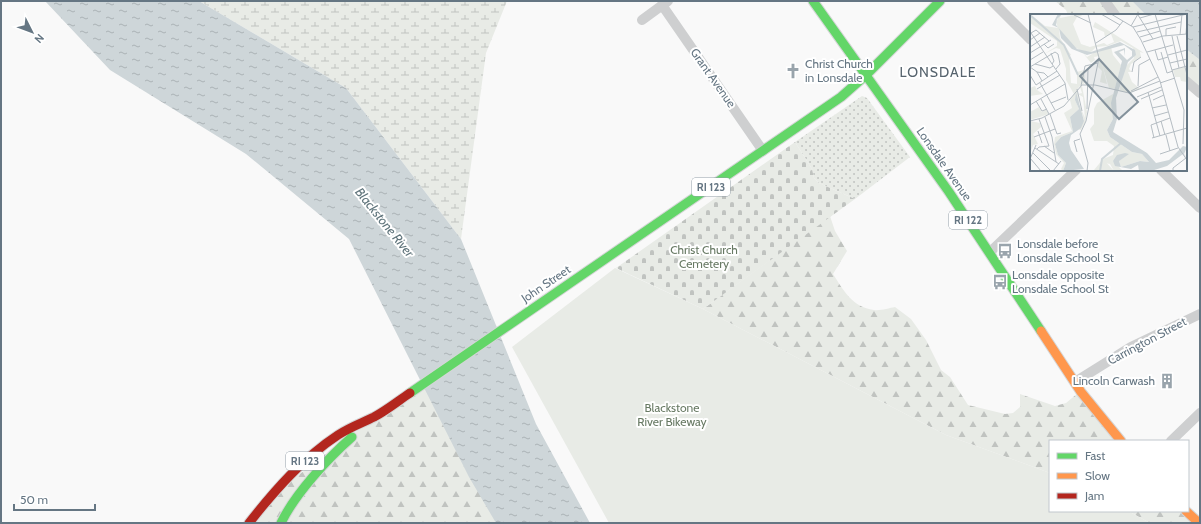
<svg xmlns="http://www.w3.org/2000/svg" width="1201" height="524" font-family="Cabin,sans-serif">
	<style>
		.grass { fill: url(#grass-dots) }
		.forest { fill: url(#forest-firs) }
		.wetland { fill: url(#wetland-marsh) }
		.cemetery { fill: url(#cemetery-stones) }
		.park { fill: #e8ebe6 }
		.water { fill: url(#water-ripples) }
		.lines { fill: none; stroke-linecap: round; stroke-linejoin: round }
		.fast-casing { stroke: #d5d6d7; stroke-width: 11 }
		.slow-casing { stroke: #d5d6d7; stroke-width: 11 }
		.jam-casing { stroke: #d5d6d7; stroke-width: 11 }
		.street { stroke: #cecfd0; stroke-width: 10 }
		.fast { stroke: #63d668; stroke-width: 9 }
		.slow { stroke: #ff974d; stroke-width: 9 }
		.jam { stroke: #b3261e; stroke-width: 9 }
		.labels { text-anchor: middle; stroke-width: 4; stroke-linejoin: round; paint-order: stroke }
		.shield { fill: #fff; stroke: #939fa8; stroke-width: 1 }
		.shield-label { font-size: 11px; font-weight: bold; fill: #657683 }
		.poi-label { font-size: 12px; fill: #657683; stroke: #fff; text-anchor: start }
		.street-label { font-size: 12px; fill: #657683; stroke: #fff }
		.park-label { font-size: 12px; fill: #687a64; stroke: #fff }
		.water-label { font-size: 13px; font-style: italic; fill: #60757c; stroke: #fff }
		.quarter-label { font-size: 14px; letter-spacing: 1px; fill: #57646e; stroke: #fff }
		.inset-river { fill: none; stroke: #ced6d9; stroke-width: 2 }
		.inset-road { fill: none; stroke: #b5bdc3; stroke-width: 1 }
		.view { fill: #84929c; fill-opacity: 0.15; stroke: #84929c; stroke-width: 2 }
		.inset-edge { fill: none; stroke: #657683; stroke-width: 2 }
	</style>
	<defs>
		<pattern id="grass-dots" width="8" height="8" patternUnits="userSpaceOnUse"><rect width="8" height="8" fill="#e8ebe6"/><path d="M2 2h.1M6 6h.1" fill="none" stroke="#c0c3c0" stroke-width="1.8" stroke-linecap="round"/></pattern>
		<pattern id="forest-firs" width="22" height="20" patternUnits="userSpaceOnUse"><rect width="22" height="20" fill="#e8ebe6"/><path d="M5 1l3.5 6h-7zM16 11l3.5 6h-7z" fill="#c0c3c0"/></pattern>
		<pattern id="wetland-marsh" width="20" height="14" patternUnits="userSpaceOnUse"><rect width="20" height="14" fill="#e8ebe6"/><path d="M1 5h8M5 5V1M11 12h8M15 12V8" fill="none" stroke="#c0c3c0"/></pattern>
		<pattern id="cemetery-stones" width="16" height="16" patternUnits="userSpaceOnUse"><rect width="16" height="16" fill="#e8ebe6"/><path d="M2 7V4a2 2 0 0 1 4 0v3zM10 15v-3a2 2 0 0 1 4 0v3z" fill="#c0c3c0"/></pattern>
		<pattern id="water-ripples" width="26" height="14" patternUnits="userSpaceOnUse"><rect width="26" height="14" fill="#ced6d9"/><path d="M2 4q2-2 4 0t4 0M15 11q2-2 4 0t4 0" fill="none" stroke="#abb2b5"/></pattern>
	</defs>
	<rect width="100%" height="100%" fill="#f9f9f9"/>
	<polygon class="grass" points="862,96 867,98 910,157 855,199 819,183 814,178 812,169 795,142"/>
	<g class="forest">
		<polygon points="1055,1 1132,1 1146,15 1068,15 1066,10"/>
		<polygon points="1186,49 1200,60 1200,92 1186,80"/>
		<path d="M830,216L835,231L847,251L833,274C844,291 852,307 874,310C880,311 889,308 895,307L911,319L926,340L941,370L950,377L968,405L1005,414L1013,413L1020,407V394L1055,406L1066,403L1078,393L1120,441H1050V473L946,435L703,309Z"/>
		<polygon points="422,382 503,523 252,523 281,488"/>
		<polygon points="1128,511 1184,511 1196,523 1150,523"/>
	</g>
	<polygon class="wetland" points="199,1 507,1 486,53 461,239 346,88"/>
	<polygon class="cemetery" points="795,142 812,169 814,178 819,183 855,199 703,309 616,268"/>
	<polygon class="park" points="615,268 703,309 946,435 1050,473 1050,511 1128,511 1150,523 609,523 512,347"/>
	<g class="water">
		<polygon points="45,1 199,1 346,88 461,239 536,424 590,523 496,523 469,477 349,239 246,154 110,70"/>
		<polygon points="1132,1 1200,1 1200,60 1186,49 1186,15 1146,15"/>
	</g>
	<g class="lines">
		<g class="fast-casing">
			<g id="fast">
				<polyline points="813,1 949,192 1041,331"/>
				<polyline points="866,75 940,1"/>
				<polyline points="410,393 841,97 866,75"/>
				<path d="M281,523C295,494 328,458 352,437"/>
			</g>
		</g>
		<g class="slow-casing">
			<g id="slow">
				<polyline points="1041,331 1081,392 1121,441"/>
				<polyline points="1186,511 1199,523"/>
			</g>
		</g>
		<g class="jam-casing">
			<path id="jam" d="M249,523C275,490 303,458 338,435C350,427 362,423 374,417C387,410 398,401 410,393"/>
		</g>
		<g class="street">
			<polyline points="992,1 1031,40"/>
			<polyline points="1105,1 1115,15"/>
			<polyline points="662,5 763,151"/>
			<polyline points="642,20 668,1"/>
			<polyline points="1186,81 1200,93"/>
			<polyline points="1161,170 1200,208"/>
			<polyline points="990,252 1076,170"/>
			<polyline points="1075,382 1131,347 1200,314"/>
			<polyline points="1171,441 1200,413"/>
		</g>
		<use href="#fast" class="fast"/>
		<use href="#slow" class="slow"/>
		<use href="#jam" class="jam"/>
	</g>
	<defs>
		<g id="church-bare" transform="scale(1.2)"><path d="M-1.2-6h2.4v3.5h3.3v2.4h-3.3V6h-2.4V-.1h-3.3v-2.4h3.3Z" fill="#99a4ac" stroke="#fff" stroke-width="2.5" paint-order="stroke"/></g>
		<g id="bus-bare" transform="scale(1.2)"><path d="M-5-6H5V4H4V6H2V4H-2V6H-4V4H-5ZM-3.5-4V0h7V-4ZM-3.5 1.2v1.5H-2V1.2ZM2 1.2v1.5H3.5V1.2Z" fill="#99a4ac" stroke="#fff" stroke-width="2.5" paint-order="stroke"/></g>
		<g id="building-bare" transform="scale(1.2)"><path d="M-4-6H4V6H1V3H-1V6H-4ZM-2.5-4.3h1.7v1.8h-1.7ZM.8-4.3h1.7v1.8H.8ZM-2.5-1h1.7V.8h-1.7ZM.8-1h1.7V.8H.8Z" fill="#99a4ac" stroke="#fff" stroke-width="2.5" paint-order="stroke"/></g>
	</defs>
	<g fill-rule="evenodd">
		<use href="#church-bare" x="793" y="71"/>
		<use href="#bus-bare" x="1005" y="251"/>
		<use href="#bus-bare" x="1000" y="282"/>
		<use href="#building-bare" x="1167" y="381"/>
	</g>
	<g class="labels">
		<g class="shield">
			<rect x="692" y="178" width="38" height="18" rx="3"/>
			<rect x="949" y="211" width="38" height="18" rx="3"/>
			<rect x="286" y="452" width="38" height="18" rx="3"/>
		</g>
		<g class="shield-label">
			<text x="711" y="191">RI 123</text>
			<text x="968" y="224">RI 122</text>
			<text x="305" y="465">RI 123</text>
		</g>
		<g class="poi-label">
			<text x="805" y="68">Christ Church<tspan x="805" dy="14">in Lonsdale</tspan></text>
			<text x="1017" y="248">Lonsdale before<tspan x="1017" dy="14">Lonsdale School St</tspan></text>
			<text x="1012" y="279">Lonsdale opposite<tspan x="1012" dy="14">Lonsdale School St</tspan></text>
			<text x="1155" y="385" text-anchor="end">Lincoln Carwash</text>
		</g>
		<g class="street-label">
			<text transform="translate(713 78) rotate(55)" y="4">Grant Avenue</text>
			<text transform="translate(944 164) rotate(55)" y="4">Lonsdale Avenue</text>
			<text transform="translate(546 284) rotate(-34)" y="4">John Street</text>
			<text transform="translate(1147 341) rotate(-28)" y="4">Carrington Street</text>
		</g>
		<g class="park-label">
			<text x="704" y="254">Christ Church<tspan x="704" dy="14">Cemetery</tspan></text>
			<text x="672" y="412">Blackstone<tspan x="672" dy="14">River Bikeway</tspan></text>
		</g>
		<g class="water-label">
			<text transform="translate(385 222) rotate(51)" y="5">Blackstone River</text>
		</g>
		<g class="quarter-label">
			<text x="938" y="77">LONSDALE</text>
		</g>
	</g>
	<g transform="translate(1030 14)">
		<rect width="157" height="157" fill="#f9f9f9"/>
		<path d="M9,93L12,98L16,95L19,100L0,106V98Z" fill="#e8ebe6"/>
		<path d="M0,0L15,12L28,14L26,8L28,4L31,0L30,4L50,0L52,2L47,3L43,10L51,30L60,33L74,29L77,31L84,28L81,20L75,23L74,18L63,13L65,8L114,39L110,38L111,43L101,50L99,55L102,58H98L102,68L110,75L100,79L89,77L95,53L104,44L103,34L91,27L77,32L66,33L61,38L51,37L40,30L29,15L30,24L41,41L39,42L41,69L47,70V58L54,56L55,69L49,73L47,76L48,80L52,79L50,73L52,72L57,98L55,109L51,116H49L54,106L46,81L45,86L49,95L40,103L43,118L31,123L25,130L28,141L36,149L33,157L31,155L34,149L26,140L24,130L25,123L42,117L34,99L42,94L40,86L44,80L36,66V55L30,35L26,34L14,40L27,32V27L0,9ZM48,80L53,83L55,104L49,90ZM67,37L70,42L77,70L70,68L72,57L68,53L69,42L64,43L65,46L61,49L53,39L57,43ZM5,72L7,76L13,80L0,82V74ZM0,107L10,109L11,113L3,120L8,130L3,131L0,140ZM73,145L84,157H61L64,156Z" fill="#e8ebe6" fill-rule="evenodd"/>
		<path d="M83,80V105L77,116L80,123L102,138L112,140L119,148L110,147L91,153L89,147L91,144L83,147L93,157H84L80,150L75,149L73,145L83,141L84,132L77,127H64L60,115L64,110V95L67,89Z" fill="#e8ebe6"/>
		<path d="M155,53L157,68L151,67L150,63H145L143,56Z" fill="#e8ebe6"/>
		<path d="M81,33L83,41L91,51L85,75L79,74L68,37Z" fill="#e8ebe6"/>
		<path d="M28,0H32L27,5L26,11L47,35L61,38L90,28L105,36L106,41L98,48L86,84L87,105L83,118L117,139L126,149L139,146L153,132L157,133L154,140L157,144L153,140L137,152L121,157H109L108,151L101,155L85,152L83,147L87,141L95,139L99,140L89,147L91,153L110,147L119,148L112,140L102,138L80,123L77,116L83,105L81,89L92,47L84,38L95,34V42L94,36L89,38L97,46L102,42V37L94,31L57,41L42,35L31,24L29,14L22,11ZM46,78L54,107L51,114L41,121L39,129L41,136L54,155L33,157L36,149L28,141L25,130L31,123L43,118L40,103L49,95L45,86Z" fill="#ced6d9"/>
		<path class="inset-river" d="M0,1L34,31L48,61M70,157L72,145L91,129"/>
		<path class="inset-road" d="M71,0L90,11M81,0L103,13L111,26L130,67L148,133L157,146M125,0L132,23M44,1L61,9M108,1L123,25M110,4L124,0M101,12L108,0M103,13L157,0M107,18L151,8M156,20L157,7M150,21L152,0M136,22V15L146,13M142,22L149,54M147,22L157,61M110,23L130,17M132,23L154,96L153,130M0,26L10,19M19,27L6,16L1,19L35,69L38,86M113,28L133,22L157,20M66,29L86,16L93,7M14,30L18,34L24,30M0,33L15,23M125,36L128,46L138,43M117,38L143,31M131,38L137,59L143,57M0,39L21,26M21,39L24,47L22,50M138,41L157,36M0,46L13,38M140,49L157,45M5,50L20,54L23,52M0,53L25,38L28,40L30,50L26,55M0,53L7,58L12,67M142,56L157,52M7,58L14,59L18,63M102,58L104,48L111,43M0,61L6,71L27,57M10,69L25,96M130,69L145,64M51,72L55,52L68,49M108,72L109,51L120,45M7,75L30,61M47,75L52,97M101,77L128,63M118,78L130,122M107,83L131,73M11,85L19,100M111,85L132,76M123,86L134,81M6,87L12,97L17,95M21,89L36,83M0,91L35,70M122,94L136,91M57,95L58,54M20,100L27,120L31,119M124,102L138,98M15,103L22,123L26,148M9,105L19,132M0,107L12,104L34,92L52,71H65L99,79L130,67M131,107L135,121M8,117L12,129M136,121L140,137M4,123L25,115M122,124L157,114M124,124L121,111L140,104M14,132L24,139M5,134L29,150M7,135L9,133L19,132M47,138L44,127L50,125M3,139L21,157M130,140L148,134M0,144L11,157M0,145L6,131M23,157L31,147M57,157L58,149L50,120L56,107L69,44L58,0M143,157V154L156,144"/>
		<path class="view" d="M69,45L108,88L89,105L50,62Z"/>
		<rect width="157" height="157" class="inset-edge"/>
	</g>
	<rect width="1201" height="524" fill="none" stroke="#657683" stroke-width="4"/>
	<rect x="1049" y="440" width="140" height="72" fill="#ffffff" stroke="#c1c8cd"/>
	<rect x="1057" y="453" width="20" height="6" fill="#63d668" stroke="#c1c8cd"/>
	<text x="1085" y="460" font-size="12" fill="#657683">Fast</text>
	<rect x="1057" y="473" width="20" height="6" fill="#ff974d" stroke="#c1c8cd"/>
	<text x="1085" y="480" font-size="12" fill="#657683">Slow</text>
	<rect x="1057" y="493" width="20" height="6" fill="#b3261e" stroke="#c1c8cd"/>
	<text x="1085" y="500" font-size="12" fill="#657683">Jam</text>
	<g transform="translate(32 32) rotate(132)" stroke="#ffffff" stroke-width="3" paint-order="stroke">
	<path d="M0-3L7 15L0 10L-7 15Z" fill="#657683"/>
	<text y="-6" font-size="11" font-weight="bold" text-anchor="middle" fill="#657683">N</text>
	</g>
	<path d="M14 504v6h81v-6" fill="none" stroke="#657683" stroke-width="2"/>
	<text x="20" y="504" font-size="12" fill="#657683" stroke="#ffffff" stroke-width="3" paint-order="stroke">50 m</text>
</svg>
